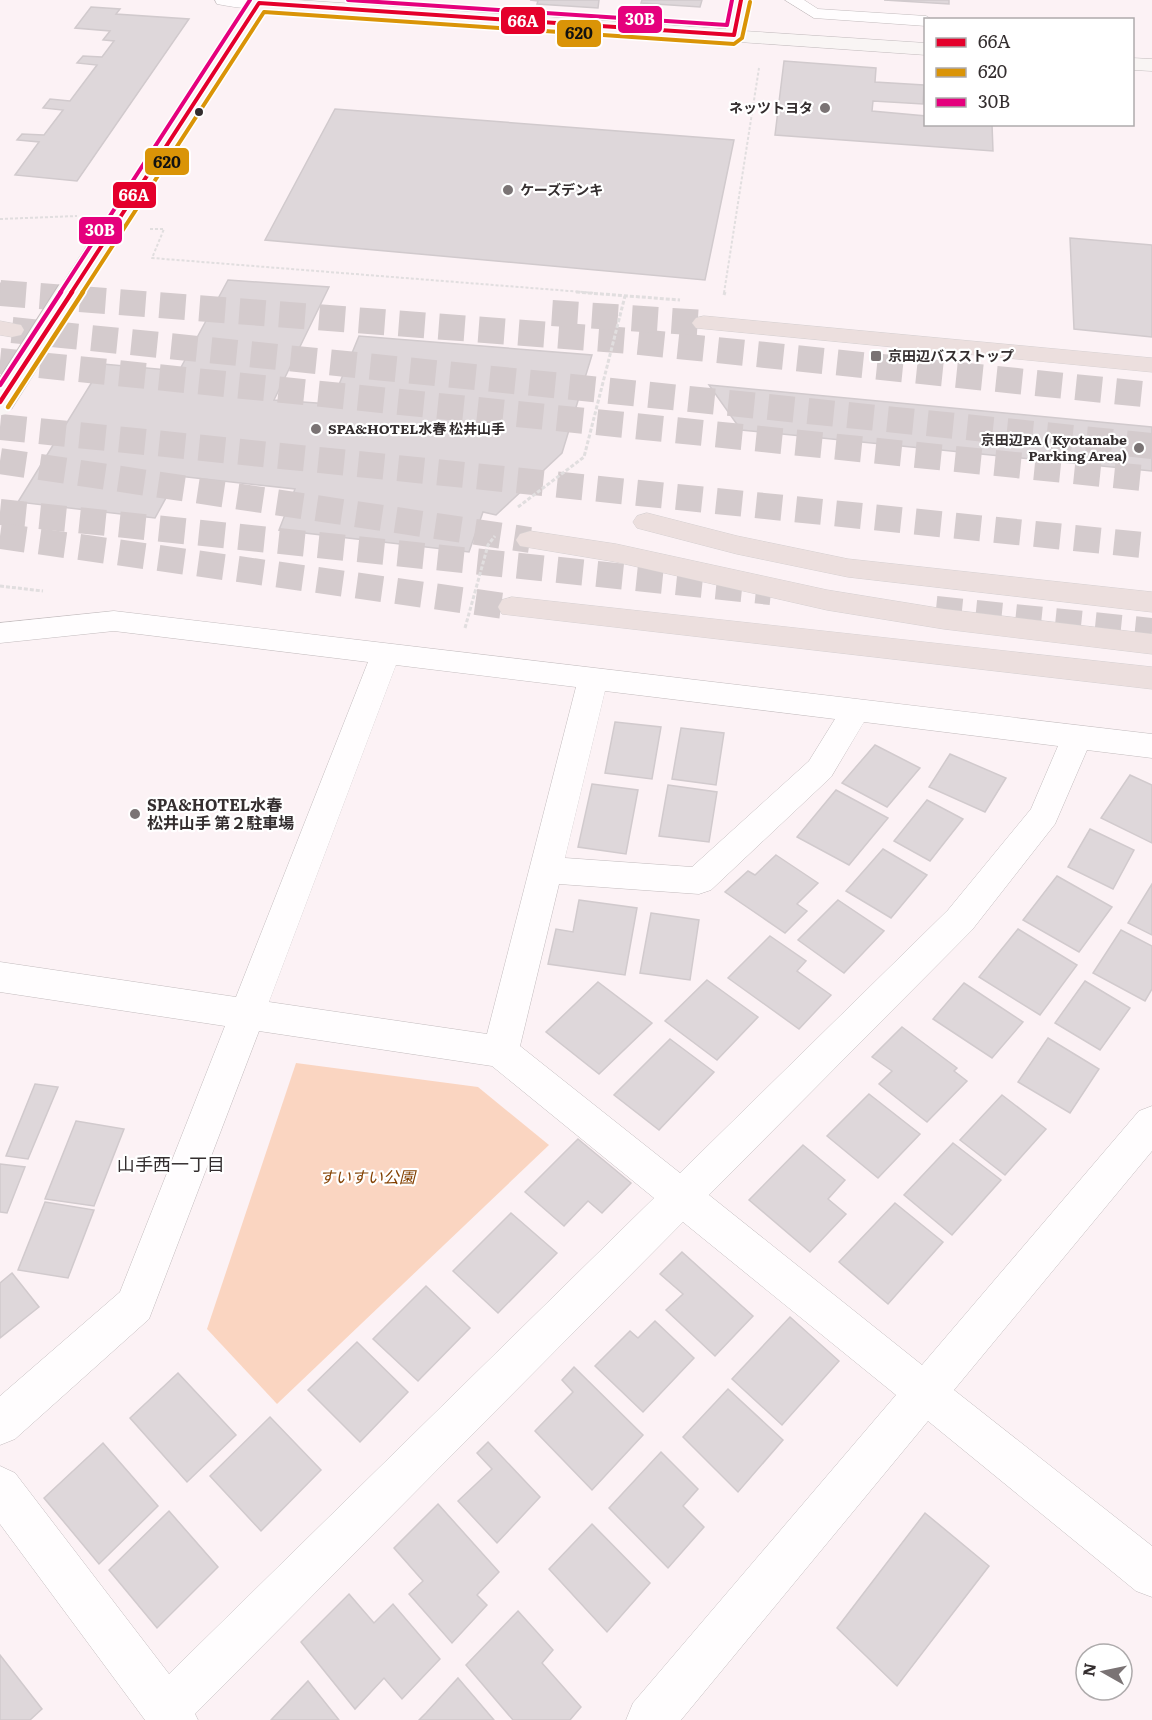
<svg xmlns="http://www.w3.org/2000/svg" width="1152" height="1720" font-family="Literata,'Noto Sans JP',serif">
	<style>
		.green { fill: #fad5c1 }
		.building { fill: #ded7da; stroke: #d1cacd; stroke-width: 1.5 }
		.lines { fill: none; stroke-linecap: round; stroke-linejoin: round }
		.highway-tunnel-far1 { stroke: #d4cbcd; stroke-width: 21; stroke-dasharray: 21 10; stroke-linecap: butt }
		.highway-tunnel { stroke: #d4cbcd; stroke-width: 26; stroke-dasharray: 26 14; stroke-linecap: butt }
		.lane-casing { stroke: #c3bcbe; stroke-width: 1 }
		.street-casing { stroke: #c3bcbe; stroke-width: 1 }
		.secondary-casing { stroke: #c3bcbe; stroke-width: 1 }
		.highway-casing { stroke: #d6d0d1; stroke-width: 1 }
		.path-far1 { stroke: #e1dedf; stroke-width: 2; stroke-dasharray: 3 2; stroke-linecap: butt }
		.path { stroke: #e1dedf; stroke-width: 3; stroke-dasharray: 4 2; stroke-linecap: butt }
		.lane { fill: #fffdfe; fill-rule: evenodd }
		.street { fill: #fffdfe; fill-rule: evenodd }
		.secondary { fill: #f9f5f4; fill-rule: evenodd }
		.highway { fill: #ecdfde; fill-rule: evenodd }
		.secondary-bridge-far1-casing { stroke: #c3bcbe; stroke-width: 22; stroke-linecap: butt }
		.secondary-bridge-casing { stroke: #c3bcbe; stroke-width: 28; stroke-linecap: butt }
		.secondary-bridge-far1 { stroke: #f9f5f4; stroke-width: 21 }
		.secondary-bridge { stroke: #f9f5f4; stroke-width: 26 }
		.bus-1-far1-casing { stroke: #fff; stroke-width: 7 }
		.bus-1-casing { stroke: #fff; stroke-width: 8 }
		.bus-2-far1-casing { stroke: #fff; stroke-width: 7 }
		.bus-2-casing { stroke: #fff; stroke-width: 8 }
		.bus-3-far1-casing { stroke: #fff; stroke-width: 7 }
		.bus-3-casing { stroke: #fff; stroke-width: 8 }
		.bus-1-far1 { stroke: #e4002b; stroke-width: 4 }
		.bus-1 { stroke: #e4002b; stroke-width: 4.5 }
		.bus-2-far1 { stroke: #da9407; stroke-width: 4 }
		.bus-2 { stroke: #da9407; stroke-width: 4.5 }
		.bus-3-far1 { stroke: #e5007d; stroke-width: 4 }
		.bus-3 { stroke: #e5007d; stroke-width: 4.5 }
		.poi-dot { fill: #7a7374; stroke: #fff; stroke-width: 2 }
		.bus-dot { fill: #342e2f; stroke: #fff; stroke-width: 2 }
		.labels { text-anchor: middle; stroke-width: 4.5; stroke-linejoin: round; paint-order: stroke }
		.far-poi-label { font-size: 14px; font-weight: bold; fill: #342e2f; stroke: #fff; text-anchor: start }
		.poi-label { font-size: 16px; font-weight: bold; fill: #342e2f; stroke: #fff; text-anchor: start }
		.park-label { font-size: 16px; font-style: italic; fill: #834000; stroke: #fff }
		.neighbourhood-label { font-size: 18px; fill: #342e2f; stroke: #fff }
		.line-badge { stroke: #fff; stroke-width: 2 }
		.badge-label { font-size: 16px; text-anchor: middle; font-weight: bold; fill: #fff }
		.pale-badge-label { font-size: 16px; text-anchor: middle; font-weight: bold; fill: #111 }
	</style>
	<rect width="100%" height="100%" fill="#fcf2f5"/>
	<polygon class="green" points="296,1063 478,1087 549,1145 277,1404 207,1329"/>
	<g class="building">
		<polygon points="530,0 599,0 598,8 537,4 538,1"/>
		<polygon points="642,0 702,0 700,7 641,3"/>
		<polygon points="884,0 949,0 949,4"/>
		<polygon points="91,7 120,9 116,14 189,19 77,181 15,175 39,142 17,140 22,134 44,135 63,110 43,108 50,99 70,101 97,65 77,63 83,56 102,57 114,41 103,40 110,31 75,28"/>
		<polygon points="784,61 876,68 875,82 924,85 923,104 873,101 872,111 926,116 926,124 992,124 993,151 775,135"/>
		<polygon points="335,109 734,140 705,280 265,240"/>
		<polygon points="1070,238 1152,245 1152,337 1074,329"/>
		<polygon points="228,280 329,287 274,400 331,404 359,336 592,355 562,453 496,515 483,512 469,552 279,530 295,489 178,476 155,518 18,502 103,364 179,371"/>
		<polygon points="709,385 1152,427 1152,471 741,430"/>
		<polygon points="615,722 661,727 652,779 605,773"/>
		<polygon points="681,728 724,733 716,785 672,779"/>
		<polygon points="875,745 920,768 887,807 842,783"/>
		<polygon points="950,754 1006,778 985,812 929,787"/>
		<polygon points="1130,775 1152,785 1152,843 1101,818"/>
		<polygon points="592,784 638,790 626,854 578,847"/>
		<polygon points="668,785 717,792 709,842 659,836"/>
		<polygon points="836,790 888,818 849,865 797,837"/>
		<polygon points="927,800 963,819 930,861 894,841"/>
		<polygon points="1090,829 1134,850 1113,889 1068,867"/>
		<polygon points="883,849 927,875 891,918 846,891"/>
		<polygon points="776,855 818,883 797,904 807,911 785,933 725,892 748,871 755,875"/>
		<polygon points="1057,876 1112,907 1079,952 1023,920"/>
		<polygon points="1152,884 1152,935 1128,923"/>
		<polygon points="579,900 637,908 625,975 548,964 556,929 573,932"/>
		<polygon points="838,900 884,931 844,973 798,940"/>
		<polygon points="651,913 699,920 690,980 640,973"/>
		<polygon points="1018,929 1077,965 1040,1015 979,977"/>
		<polygon points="1121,930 1152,946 1152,989 1145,1001 1093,973"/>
		<polygon points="770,936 806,961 797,971 831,995 799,1029 728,978"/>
		<polygon points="707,980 758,1017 717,1060 665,1021"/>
		<polygon points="1085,981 1130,1008 1100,1050 1055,1023"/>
		<polygon points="598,982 652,1023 599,1074 546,1032"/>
		<polygon points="964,983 1023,1022 992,1058 933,1019"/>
		<polygon points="902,1027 957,1068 954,1071 967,1081 927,1122 879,1084 892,1071 872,1057"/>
		<polygon points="1048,1038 1099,1069 1070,1113 1018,1082"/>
		<polygon points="670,1039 714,1072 659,1130 614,1095"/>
		<polygon points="35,1084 58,1087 28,1159 6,1156"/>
		<polygon points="869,1094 920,1134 878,1178 827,1136"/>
		<polygon points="1002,1095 1046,1129 1005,1175 960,1140"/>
		<polygon points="76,1121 124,1129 94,1206 45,1199"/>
		<polygon points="578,1139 631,1183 602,1213 588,1201 564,1226 525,1192"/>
		<polygon points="953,1143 1001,1180 952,1235 904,1195"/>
		<polygon points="803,1145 845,1180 828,1199 846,1214 810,1252 749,1200"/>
		<polygon points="0,1164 25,1167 7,1213 0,1212"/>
		<polygon points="45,1202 94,1210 68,1278 18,1270"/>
		<polygon points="895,1203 943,1242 888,1304 839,1262"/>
		<polygon points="511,1213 557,1253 498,1313 453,1271"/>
		<polygon points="682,1252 753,1316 715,1356 666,1310 683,1294 660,1274"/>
		<polygon points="12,1273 39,1307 0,1338 0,1283"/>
		<polygon points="426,1286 470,1328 418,1381 373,1339"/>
		<polygon points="790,1317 839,1361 782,1425 732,1379"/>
		<polygon points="655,1321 694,1358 643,1412 595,1366 630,1331 638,1338"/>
		<polygon points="357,1342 408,1392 360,1442 308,1390"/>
		<polygon points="574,1367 643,1435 592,1490 535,1431 573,1392 562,1380"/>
		<polygon points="178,1373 236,1435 187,1482 130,1418"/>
		<polygon points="728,1389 783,1440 738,1492 683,1437"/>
		<polygon points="270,1417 321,1470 261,1531 210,1476"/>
		<polygon points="488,1442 540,1497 497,1543 458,1501 492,1469 477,1453"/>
		<polygon points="103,1443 158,1506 99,1564 44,1498"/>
		<polygon points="661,1452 698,1489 683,1506 704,1527 668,1568 609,1508"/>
		<polygon points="438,1504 499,1572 477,1595 487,1605 452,1643 409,1594 423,1581 394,1548"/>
		<polygon points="169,1511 218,1567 157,1628 109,1570"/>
		<polygon points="925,1513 989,1566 897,1686 837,1628"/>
		<polygon points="592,1524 650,1583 607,1632 549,1569"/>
		<polygon points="349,1594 374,1623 393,1604 440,1659 402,1699 384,1678 355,1709 301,1642"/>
		<polygon points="518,1611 553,1650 542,1663 581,1707 570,1720 513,1720 466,1665"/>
		<polygon points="0,1655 42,1709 30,1720 0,1720"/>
		<polygon points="458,1678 494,1720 419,1720 426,1713"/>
		<polygon points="308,1681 339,1720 271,1720"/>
	</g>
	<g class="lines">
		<polyline class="highway-tunnel-far1" points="0,293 3,293"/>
		<g class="highway-tunnel">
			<polyline points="0,293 630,341 1152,395"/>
			<polyline points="552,313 704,323"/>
			<polyline points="12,330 1152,446"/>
			<polyline points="0,361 1152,479"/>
			<polyline points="0,427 1152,546"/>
			<polyline points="0,461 530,540"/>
			<polyline points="0,512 771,592"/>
			<polyline points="0,536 512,607"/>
			<polyline points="936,609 1152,631"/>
		</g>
		<g class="lane-casing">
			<polygon id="lane" points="785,0 804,0 818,9 926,16 933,20 926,20 926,26 814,18"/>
		</g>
		<g class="street-casing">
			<g id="street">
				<path d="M215,0H266L268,3L266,7C251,10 232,7 217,4Z"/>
				<path d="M114,611L1152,734V758L1087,750L1055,824L972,930L709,1195L922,1365L1139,1111L1152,1106V1151L954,1390L1152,1546V1597L1136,1591L928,1421L681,1720H626L633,1703L896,1395L683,1222L195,1714L198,1720H145L0,1524V1466L15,1473L169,1674L654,1198L492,1066L259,1031L149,1319L15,1439L0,1445V1396L120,1292L225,1026L0,992V962L236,997L368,662L114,631L0,643V623ZM396,665L576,687L487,1034L269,1002ZM605,691L835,719L809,761L692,867L565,858ZM864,722L1058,746L1031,809L948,910L680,1173L520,1046L559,884L699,894L711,890L831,777Z"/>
			</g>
		</g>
		<g class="secondary-casing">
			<g id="secondary">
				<polygon points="252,0 297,0 726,29 732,0 750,0 744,31 926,43 926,55 264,9 115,239 107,241 99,239 96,234"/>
				<polygon points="1132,58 1152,59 1152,71 1132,70"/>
			</g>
		</g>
		<g class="highway-casing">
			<g id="highway">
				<polygon points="704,316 1152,358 1152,372 696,328 692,323 696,318"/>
				<polygon points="0,321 21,325 24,330 21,335 12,337 0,335"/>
				<polygon points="647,513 737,536 848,559 1152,592 1152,612 848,577 737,554 637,528 633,522 637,516"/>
				<polygon points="530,531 616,544 827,590 944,609 1152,634 1152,654 944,629 827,610 616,562 520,546 516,540 520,534"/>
				<polygon points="512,597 1152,667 1152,689 502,614 498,607 502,600"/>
			</g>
		</g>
		<g class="path-far1">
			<polyline points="0,219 77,216"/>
			<polyline points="150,229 164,229 152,258 595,293"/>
			<polyline points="724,293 759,68"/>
		</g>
		<g class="path">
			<polyline points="576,292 680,300"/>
			<polyline points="724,295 725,292"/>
			<polyline points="518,507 584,457 625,296"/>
			<polyline points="0,586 43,591"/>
			<polyline points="465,628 488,545 495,536"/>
		</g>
		<use href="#lane" class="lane"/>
		<use href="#street" class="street"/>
		<use href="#secondary" class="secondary"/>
		<use href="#highway" class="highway"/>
		<g class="secondary-bridge-far1-casing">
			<polyline id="secondary-bridge-far1" points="69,293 107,234"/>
		</g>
		<g class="secondary-bridge-casing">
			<polyline id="secondary-bridge" points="0,402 70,292"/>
		</g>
		<use href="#secondary-bridge-far1" class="secondary-bridge-far1"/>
		<use href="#secondary-bridge" class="secondary-bridge"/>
		<g class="bus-1-far1-casing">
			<polyline id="bus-1-far1" points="71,293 259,3 734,35 741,0"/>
		</g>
		<g class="bus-1-casing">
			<polyline id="bus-1" points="0,402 72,292"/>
		</g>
		<g class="bus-2-far1-casing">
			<polyline id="bus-2-far1" points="82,293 264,12 734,44 742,38 750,2"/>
		</g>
		<g class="bus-2-casing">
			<polyline id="bus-2" points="8,407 83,292"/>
		</g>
		<g class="bus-3-far1-casing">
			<g id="bus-3-far1">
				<polyline points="348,0 727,25 732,0"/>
				<polyline points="60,293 250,0"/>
			</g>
		</g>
		<g class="bus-3-casing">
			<polyline id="bus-3" points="0,385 61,292"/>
		</g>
		<use href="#bus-1-far1" class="bus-1-far1"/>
		<use href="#bus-1" class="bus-1"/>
		<use href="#bus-2-far1" class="bus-2-far1"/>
		<use href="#bus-2" class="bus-2"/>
		<use href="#bus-3-far1" class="bus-3-far1"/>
		<use href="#bus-3" class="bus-3"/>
	</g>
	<g class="poi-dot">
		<circle cx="825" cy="108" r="6"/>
		<circle cx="508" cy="190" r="6"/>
		<rect x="870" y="350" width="12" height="12" rx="3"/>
		<circle cx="316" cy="429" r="6"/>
		<circle cx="1139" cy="448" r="6"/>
		<circle cx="135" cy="814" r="6"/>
	</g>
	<circle class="bus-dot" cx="199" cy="112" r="5"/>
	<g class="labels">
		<g class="far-poi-label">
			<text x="813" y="113" text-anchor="end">ネッツトヨタ</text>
			<text x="520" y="195">ケーズデンキ</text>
			<text x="888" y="361">京田辺バスストップ</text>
			<text x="328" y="434">SPA&amp;HOTEL水春 松井山手</text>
			<text x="1127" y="445" text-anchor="end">京田辺PA ( Kyotanabe<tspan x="1127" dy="16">Parking Area)</tspan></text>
		</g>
		<g class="poi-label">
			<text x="147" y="811">SPA&amp;HOTEL水春<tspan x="147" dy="18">松井山手 第２駐車場</tspan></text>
		</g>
		<g class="park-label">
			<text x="367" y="1183">すいすい公園</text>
		</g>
		<g class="neighbourhood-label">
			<text x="171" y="1171">山手西一丁目</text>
		</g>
	</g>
	<g class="line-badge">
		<rect x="617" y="5" width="46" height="29" rx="6" fill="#e5007d"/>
		<rect x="500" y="6" width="46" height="29" rx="6" fill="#e4002b"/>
		<rect x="556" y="19" width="46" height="29" rx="6" fill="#da9407"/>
		<rect x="144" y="147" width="46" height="29" rx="6" fill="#da9407"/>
		<rect x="112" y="181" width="45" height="28" rx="6" fill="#e4002b"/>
		<rect x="78" y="216" width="45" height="29" rx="6" fill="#e5007d"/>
	</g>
	<g class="badge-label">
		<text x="640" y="25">30B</text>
		<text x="523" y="27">66A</text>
		<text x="134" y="201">66A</text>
		<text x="100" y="236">30B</text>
	</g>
	<g class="pale-badge-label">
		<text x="579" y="39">620</text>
		<text x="167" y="168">620</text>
	</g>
	<rect x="924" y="18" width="210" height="108" fill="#ffffff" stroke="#aeabac" stroke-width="1.5"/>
	<rect x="936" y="38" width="30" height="9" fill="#e4002b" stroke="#aeabac" stroke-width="1.5"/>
	<text x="978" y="48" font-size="18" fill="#342e2f">66A</text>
	<rect x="936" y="68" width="30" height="9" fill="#da9407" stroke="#aeabac" stroke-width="1.5"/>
	<text x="978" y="78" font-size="18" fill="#342e2f">620</text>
	<rect x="936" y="98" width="30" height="9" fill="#e5007d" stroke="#aeabac" stroke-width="1.5"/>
	<text x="978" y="108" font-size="18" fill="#342e2f">30B</text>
	<g transform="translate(1104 1672) rotate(279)"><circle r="28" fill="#ffffff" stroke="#aeabac" stroke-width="1.5"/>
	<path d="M0-4.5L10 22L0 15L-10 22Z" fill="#7a7374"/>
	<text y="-9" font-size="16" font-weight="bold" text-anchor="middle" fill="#342e2f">N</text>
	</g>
</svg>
